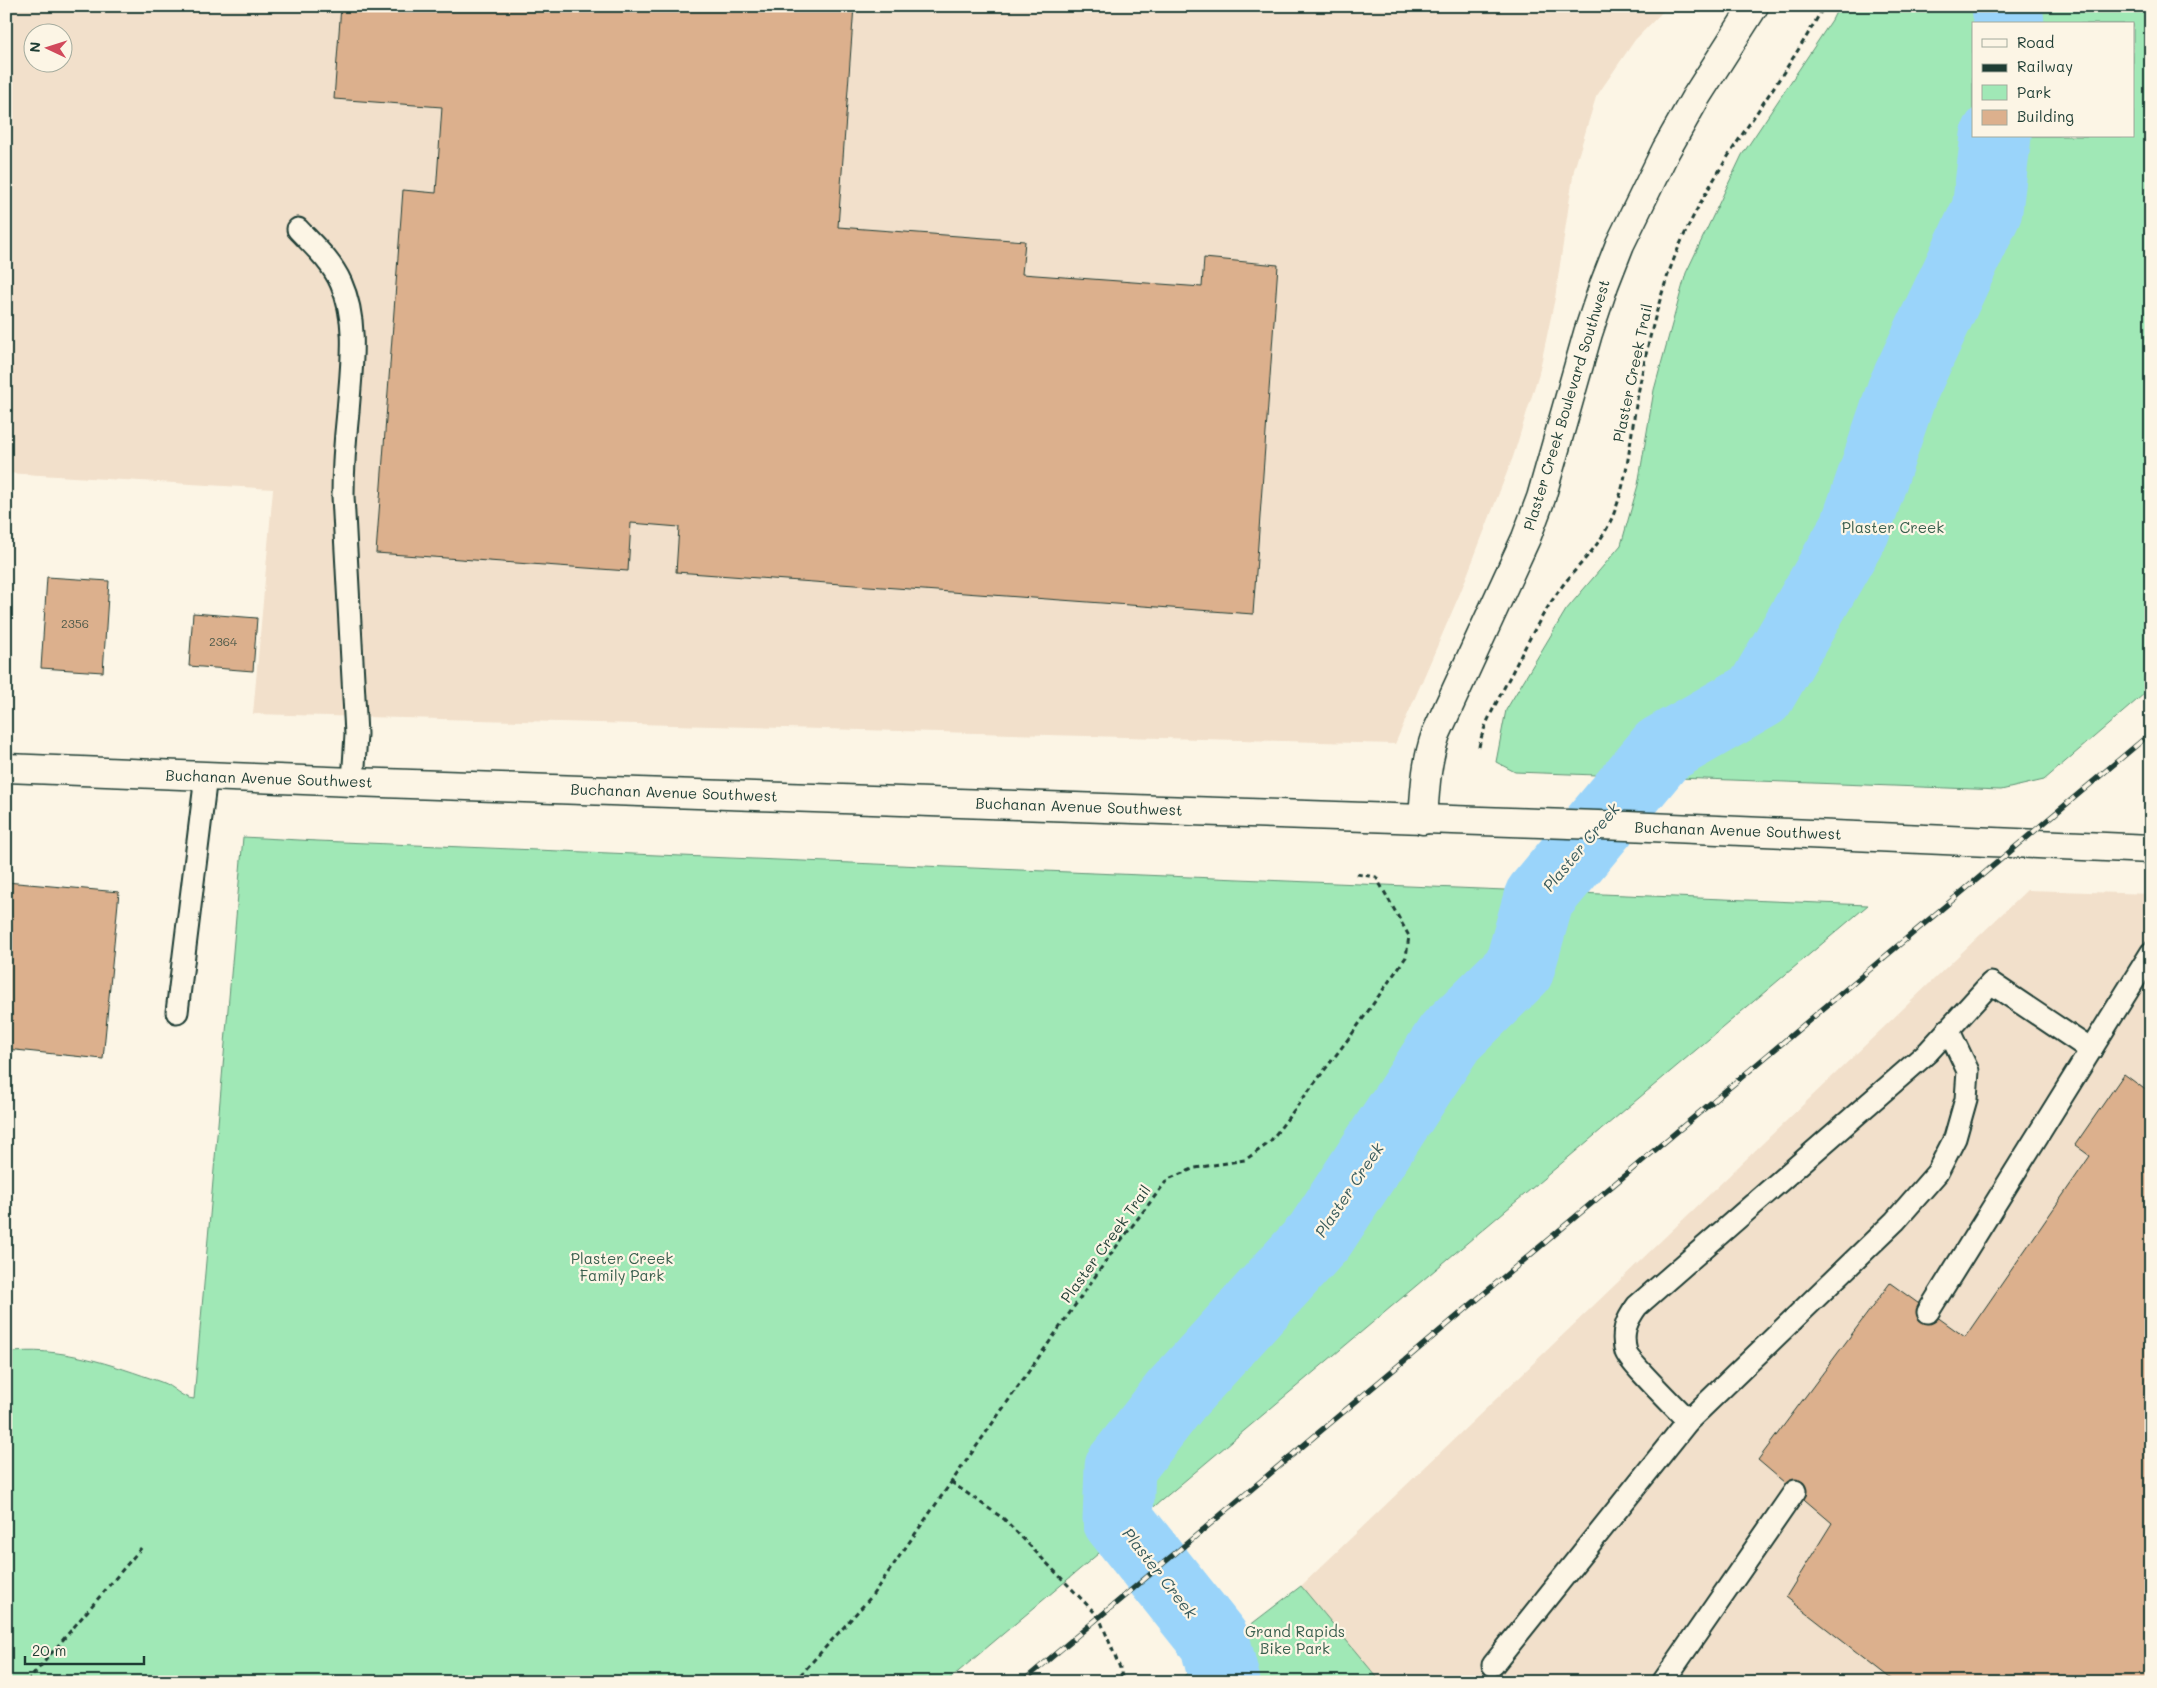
<svg xmlns="http://www.w3.org/2000/svg" width="2157" height="1688" font-family="Mali,sans-serif">
	<style>
		.built { fill: #f2e0cb; fill-rule: evenodd }
		.green { fill: #a0e8b6; stroke: #609275; fill-rule: evenodd }
		.lines { fill: none; stroke-linecap: round; stroke-linejoin: round }
		.river { stroke: #9ad4fa; stroke-width: 71 }
		.building { fill: #dcb08d; stroke: #1f3d34 }
		.lane-casing { stroke: #1f3d34; stroke-width: 25 }
		.street-casing { stroke: #1f3d34; stroke-width: 31 }
		.secondary-casing { stroke: #1f3d34; stroke-width: 31 }
		.path { stroke: #1f3d34; stroke-width: 3; stroke-dasharray: 5 4; stroke-linecap: butt }
		.lane { stroke: #fcf5e5; stroke-width: 21 }
		.street { stroke: #fcf5e5; stroke-width: 28 }
		.secondary { stroke: #fcf5e5; stroke-width: 28 }
		.rail-casing { stroke: #1f3d34; stroke-width: 5.5 }
		.rail { stroke: #fcf5e5; stroke-width: 4; stroke-dasharray: 11; stroke-linecap: butt }
		.labels { text-anchor: middle; stroke-width: 4.5; stroke-linejoin: round; paint-order: stroke }
		.number-label { font-size: 12px; fill: #4e5a4a }
		.street-label { font-size: 15px; fill: #1f3d34; stroke: #fcf5e5 }
		.park-label { font-size: 15px; fill: #395f4e; stroke: #fcf5e5 }
		.water-label { font-size: 16px; font-style: italic; fill: #385b5c; stroke: #fcf5e5 }
	</style>
	<rect width="100%" height="100%" fill="#fcf5e5"/>
	<filter id="ink" filterUnits="userSpaceOnUse"><feTurbulence type="fractalNoise" baseFrequency=".02" numOctaves="2"/><feDisplacementMap in="SourceGraphic" scale="10" xChannelSelector="R" yChannelSelector="G"/><feConvolveMatrix kernelMatrix="1 2 1 2 8 2 1 2 1" color-interpolation-filters="sRGB"/></filter>
	<g filter="url(#ink)">
		<g class="built">
			<path d="M6,6H1668L1635,40L1596,97L1574,170L1555,298L1539,373L1513,457L1461,591L1395,744L253,714L273,489L6,473ZM32,32H62V62H32Z"/>
			<polygon points="2027,890 2151,894 2151,1682 1381,1682 1301,1586"/>
		</g>
		<g class="green">
			<path d="M1839,6H2151V688L2044,780L2001,790L1515,772L1496,762L1506,710L1566,610L1621,545L1638,485L1654,390L1686,273L1742,155L1832,20ZM1973,24H2133V136H1973Z"/>
			<path d="M243,837L318,841L1868,905L946,1682H6V1353C58,1345 113,1365 161,1382C173,1386 181,1398 194,1399Z"/>
			<polygon points="1301,1586 1381,1682 1176,1682"/>
		</g>
		<g class="lines">
			<g class="river">
				<polyline points="2007,6 2009,24"/>
				<polyline points="1225,1682 1215,1642 1118,1520 1120,1467 1176,1395 1320,1236 1450,1037 1519,969 1539,898 1662,750 1760,694 1855,529 1902,391 1987,210 1996,136"/>
			</g>
		</g>
		<g class="building">
			<polygon points="341,6 854,6 838,227 1025,241 1022,274 1202,287 1204,258 1278,265 1253,614 676,572 679,527 631,523 628,571 376,553 403,190 436,193 442,107 334,99"/>
			<polygon points="47,577 109,581 103,672 41,668"/>
			<polygon points="193,613 257,618 253,671 189,666"/>
			<polygon points="6,882 119,892 103,1059 6,1049"/>
			<polygon points="2124,1074 2151,1094 2151,1682 1895,1682 1786,1597 1832,1523 1758,1460 1890,1283 1965,1337 2090,1156 2075,1145"/>
		</g>
		<g class="lines">
			<g class="lane-casing">
				<g id="lane">
					<path d="M298,229C314,246 331,261 341,283C359,323 351,369 348,412C345,440 343,468 343,496L356,734L353,782"/>
					<polyline points="177,1012 206,776"/>
					<path d="M1948,1029L1968,1071L1966,1099L1955,1138L1937,1173L1895,1221L1688,1421C1678,1410 1628,1361 1626,1352C1621,1333 1626,1321 1637,1306L1928,1052L1991,983L2091,1050"/>
					<polyline points="1928,1312 2151,953"/>
					<polyline points="1493,1665 1688,1421"/>
					<polyline points="1663,1682 1795,1491"/>
				</g>
			</g>
			<g class="street-casing">
				<path id="street" d="M1423,820C1425,790 1426,762 1436,734L1526,538L1541,498L1588,333L1604,285L1620,244L1666,150L1696,97L1754,6"/>
			</g>
			<g class="secondary-casing">
				<polyline id="secondary" points="6,768 353,782 1627,826 2151,849"/>
			</g>
			<g class="path">
				<path d="M1479,747C1483,726 1495,706 1505,686C1523,652 1539,617 1563,585C1577,567 1595,550 1606,530C1627,492 1629,447 1636,405C1644,360 1654,315 1669,272C1704,174 1775,96 1824,6"/>
				<polyline points="951,1482 1004,1519 1099,1617 1120,1668 1123,1682"/>
				<polyline points="27,1682 142,1547"/>
				<polyline points="794,1682 871,1597 1113,1251 1168,1179 1195,1168 1245,1160 1269,1143 1352,1034 1406,957 1409,936 1376,877 1356,874"/>
			</g>
			<use href="#lane" class="lane"/>
			<use href="#street" class="street"/>
			<use href="#secondary" class="secondary"/>
			<g class="rail-casing">
				<polyline id="rail" points="1022,1682 2151,733"/>
			</g>
			<use href="#rail" class="rail"/>
		</g>
	</g>
	<g class="labels">
		<g class="number-label">
			<text x="75" y="628">2356</text>
			<text x="223" y="646">2364</text>
		</g>
		<g class="street-label">
			<text transform="translate(1633 373) rotate(-78)" y="5">Plaster Creek Trail</text>
			<text transform="translate(1567 405) rotate(-73)" y="5">Plaster Creek Boulevard Southwest</text>
			<text transform="translate(269 779) rotate(2)" y="5">Buchanan Avenue Southwest</text>
			<text transform="translate(674 793) rotate(2)" y="5">Buchanan Avenue Southwest</text>
			<text transform="translate(1079 807) rotate(2)" y="5">Buchanan Avenue Southwest</text>
			<text transform="translate(1738 831) rotate(2)" y="5">Buchanan Avenue Southwest</text>
			<text transform="translate(1106 1244) rotate(-54)" y="5">Plaster Creek Trail</text>
		</g>
		<g class="park-label">
			<text x="1893" y="533">Plaster Creek</text>
			<text x="622" y="1264">Plaster Creek<tspan x="622" dy="17">Family Park</tspan></text>
			<text x="1295" y="1637">Grand Rapids<tspan x="1295" dy="17">Bike Park</tspan></text>
		</g>
		<g class="water-label">
			<text transform="translate(1581 847) rotate(-50)" y="6">Plaster Creek</text>
			<text transform="translate(1349 1190) rotate(-56)" y="6">Plaster Creek</text>
			<text transform="translate(1160 1573) rotate(52)" y="6">Plaster Creek</text>
		</g>
	</g>
	<rect width="2157" height="1688" fill="none" stroke="#fcf5e5" stroke-width="25"/>
	<rect x="12" y="12" width="2132" height="1663" fill="none" stroke="#1f3d34" stroke-width="2" filter="url(#ink)"/>
	<rect x="1972" y="22" width="162" height="115" fill="#fcf5e5" stroke="#a4ab9e"/>
	<rect x="1982" y="39" width="25" height="8" fill="#fcf5e5" stroke="#a4ab9e"/>
	<text x="2017" y="48" font-size="15" fill="#1f3d34">Road</text>
	<rect x="1982" y="64" width="25" height="8" fill="#1f3d34" stroke="#a4ab9e"/>
	<text x="2017" y="72" font-size="15" fill="#1f3d34">Railway</text>
	<rect x="1982" y="85" width="25" height="15" fill="#a0e8b6" stroke="#a4ab9e"/>
	<text x="2017" y="98" font-size="15" fill="#1f3d34">Park</text>
	<rect x="1982" y="110" width="25" height="15" fill="#dcb08d" stroke="#a4ab9e"/>
	<text x="2017" y="122" font-size="15" fill="#1f3d34">Building</text>
	<g transform="translate(48 48) rotate(274)"><circle r="24" fill="#fcf5e5" stroke="#a4ab9e"/>
	<path d="M0-4L9 19L0 12L-9 19Z" fill="#d1495b"/>
	<text y="-8" font-size="14" font-weight="bold" text-anchor="middle" fill="#1f3d34">N</text>
	</g>
	<path d="M25 1656v8h119v-8" fill="none" stroke="#1f3d34" stroke-width="2.5"/>
	<text x="32" y="1656" font-size="15" fill="#1f3d34" stroke="#fcf5e5" stroke-width="4" paint-order="stroke">20 m</text>
</svg>
